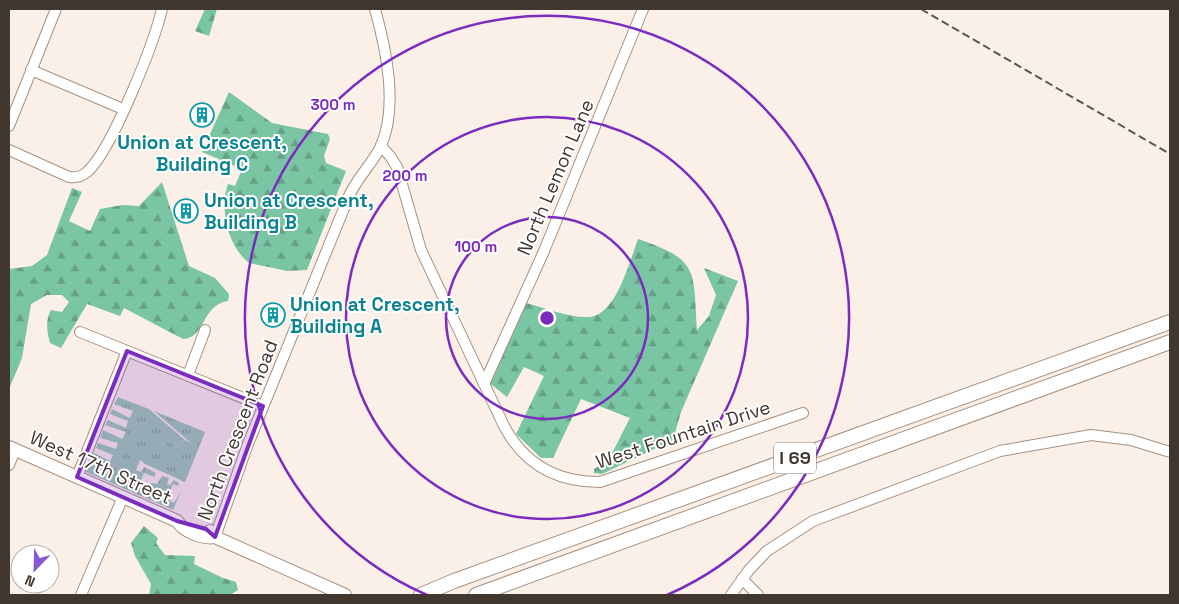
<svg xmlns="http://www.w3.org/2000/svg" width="1179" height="604" font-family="'Space Grotesk',sans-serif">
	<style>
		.grass { fill: url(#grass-tufts) }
		.forest { fill: url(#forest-firs) }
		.park { fill: url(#park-crowns) }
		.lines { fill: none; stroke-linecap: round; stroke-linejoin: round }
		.minor-casing { stroke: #a9907e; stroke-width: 12 }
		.major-casing { stroke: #a9907e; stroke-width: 14 }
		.highway-casing { stroke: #a9907e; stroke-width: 16 }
		.minor { stroke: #fff; stroke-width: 10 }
		.major { stroke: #fff; stroke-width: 12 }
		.highway { stroke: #fff; stroke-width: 14 }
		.rail { stroke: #5f554d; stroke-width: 2; stroke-dasharray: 8 4; stroke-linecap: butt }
		.marked { fill: #7b2cbf; fill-opacity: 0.2; stroke: #7b2cbf; stroke-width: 4; stroke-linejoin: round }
		.ring { fill: none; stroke: #7b2cbf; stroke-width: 2.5 }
		.labels { text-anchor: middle; stroke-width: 4; stroke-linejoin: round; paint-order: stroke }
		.shield { fill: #fff; stroke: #7a736d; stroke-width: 1 }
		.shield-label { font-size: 18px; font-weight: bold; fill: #41372f }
		.culture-label { font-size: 19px; font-weight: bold; fill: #0d838f; stroke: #fff; text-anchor: start }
		.street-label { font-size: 19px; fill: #41372f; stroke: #fff }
		.centre { fill: #7b2cbf; stroke: #fff; stroke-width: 2.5 }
		.ring-label { font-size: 15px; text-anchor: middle; font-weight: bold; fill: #7b2cbf; stroke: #fff; stroke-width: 4; stroke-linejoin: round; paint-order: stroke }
	</style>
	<defs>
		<pattern id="grass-tufts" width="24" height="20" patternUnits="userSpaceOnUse" patternTransform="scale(1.25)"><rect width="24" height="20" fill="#9cccb6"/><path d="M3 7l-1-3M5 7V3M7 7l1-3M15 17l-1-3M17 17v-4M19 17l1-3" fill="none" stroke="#81a694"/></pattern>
		<pattern id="forest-firs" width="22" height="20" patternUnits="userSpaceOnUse" patternTransform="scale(1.25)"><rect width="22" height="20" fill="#7ac5a4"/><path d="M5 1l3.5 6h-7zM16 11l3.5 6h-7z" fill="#66a186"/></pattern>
		<pattern id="park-crowns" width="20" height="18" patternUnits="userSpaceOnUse" patternTransform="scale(1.25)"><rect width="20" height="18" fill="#9cccb6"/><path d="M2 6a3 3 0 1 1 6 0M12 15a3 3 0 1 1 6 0" fill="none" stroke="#81a694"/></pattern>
	</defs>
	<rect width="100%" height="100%" fill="#fbf0e8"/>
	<polygon class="grass" points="118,397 149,409 171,428 164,436 177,448 185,440 191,443 154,411 205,432 185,482 145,464 140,460 136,470 141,472 144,467 156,473 154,477 144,473 138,487 148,491 151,483 157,484 162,476 169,478 167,484 170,485 174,480 179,483 178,486 173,484 167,499 174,503 181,491 173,510 86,472 89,463 96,466 95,470 107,474 110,466 91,458 94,453 110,461 113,455 96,448 98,443 116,449 118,443 100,438 103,430 122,439 126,432 105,425 108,420 126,428 128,421 110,414 112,409 130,418 133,411 114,404"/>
	<g class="forest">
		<polygon points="205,9 217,9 209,36 195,31"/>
		<path d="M229,92L272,123L328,134L330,139L324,156L326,163L346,171L307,270L287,271L249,263C228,247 219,208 228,184L235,186L242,169L202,152Z"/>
		<path d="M162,182L189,266L215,278L229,294L228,301C201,305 206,338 183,339L124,308L120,316L87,304L61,348L50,343C47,331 45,321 51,310L62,312L69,302L62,295H47L31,304L22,358L9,389V269L32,266L47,255L72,188L82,192L69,221L90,231L100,209L122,205L139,206Z"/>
		<path d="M638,239C700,260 693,270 697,330L709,316L716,295L704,268L738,281L681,412L673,440L602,474L594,473V469L608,461L630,418L581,399L553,458H541L516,434L544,376L524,367L507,397L487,381L526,303C546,308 568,318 589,317C616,316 630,260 638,239Z"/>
		<polygon points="144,526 158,538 156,543 165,555 195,556 194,564 223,578 236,582 238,590 230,595 149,595 151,584 135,556 131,543"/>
	</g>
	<polygon class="park" points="171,428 185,440 177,448 163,436"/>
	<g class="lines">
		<g class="minor-casing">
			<g id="minor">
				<polyline points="31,70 123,109"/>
				<polyline points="9,126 56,9"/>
				<path d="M381,146L390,156L397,167L421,250L504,426C524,464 557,482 600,482L803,413"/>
				<path d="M9,150L69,177C76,178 81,177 87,172C112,150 154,43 162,9"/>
				<polyline points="80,332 263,406"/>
				<polyline points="188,375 205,330"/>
				<polyline points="484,384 544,251 643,9"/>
				<polyline points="9,465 15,450"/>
				<polyline points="77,477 127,351"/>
				<path d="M215,537L248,444L349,196C357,178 371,165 380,148C399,108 386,49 375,9"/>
				<polyline points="742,579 758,595"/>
				<polyline points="81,595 123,497"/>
				<polyline points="731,595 749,570 767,551 813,521 1000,451 1091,435 1131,440 1170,452"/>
			</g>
		</g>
		<g class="major-casing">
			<g id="major">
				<path d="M9,447L177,521C184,532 203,539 215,537"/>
				<polyline points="210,531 215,537 345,595"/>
			</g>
		</g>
		<g class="highway-casing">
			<g id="highway">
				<polyline points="421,595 454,581 1170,322"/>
				<polyline points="476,595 1170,342"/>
			</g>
		</g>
		<use href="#minor" class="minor"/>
		<use href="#major" class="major"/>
		<use href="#highway" class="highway"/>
		<polyline class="rail" points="921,9 1170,154"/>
	</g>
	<path class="marked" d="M127,351L263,406L215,537L206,529L177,521L77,477Z"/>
	<g class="ring">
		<circle cx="547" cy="318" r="101"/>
		<circle cx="547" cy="318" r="201"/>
		<path d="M427 595A302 302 0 1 1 667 595"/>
	</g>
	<defs>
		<g id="building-ring" transform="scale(1.25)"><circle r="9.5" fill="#fff" stroke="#0f9aa8" stroke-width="1.5"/><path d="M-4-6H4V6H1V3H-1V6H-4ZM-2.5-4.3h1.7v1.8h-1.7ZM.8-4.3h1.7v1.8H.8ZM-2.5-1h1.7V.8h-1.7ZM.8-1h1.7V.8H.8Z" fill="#0f9aa8"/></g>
	</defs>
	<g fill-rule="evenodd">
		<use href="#building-ring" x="202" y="115"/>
		<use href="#building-ring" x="186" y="211"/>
		<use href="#building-ring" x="273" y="315"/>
	</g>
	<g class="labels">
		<rect class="shield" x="774" y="442.5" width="42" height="31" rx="4"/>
		<g class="shield-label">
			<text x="795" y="464">I 69</text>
		</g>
		<g class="culture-label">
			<text x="202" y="149" text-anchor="middle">Union at Crescent,<tspan x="202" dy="22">Building C</tspan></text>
			<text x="204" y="207">Union at Crescent,<tspan x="204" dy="22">Building B</tspan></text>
			<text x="290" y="311">Union at Crescent,<tspan x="290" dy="22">Building A</tspan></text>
		</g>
		<g class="street-label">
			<text transform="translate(555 177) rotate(-67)" y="7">North Lemon Lane</text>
			<text transform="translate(237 430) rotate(-69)" y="7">North Crescent Road</text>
			<text transform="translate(683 434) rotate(-18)" y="7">West Fountain Drive</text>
			<text transform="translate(101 467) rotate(24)" y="7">West 17th Street</text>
		</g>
	</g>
	<circle cx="547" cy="318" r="8" class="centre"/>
	<g class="ring-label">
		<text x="333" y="110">300 m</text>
		<text x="405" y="181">200 m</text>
		<text x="476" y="252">100 m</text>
	</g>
	<rect width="1179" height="604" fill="none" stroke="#41372f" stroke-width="20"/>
	<g transform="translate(35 569) rotate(203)"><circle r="24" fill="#ffffff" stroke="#b3afac"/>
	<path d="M0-4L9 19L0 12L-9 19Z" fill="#8759d2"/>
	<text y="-8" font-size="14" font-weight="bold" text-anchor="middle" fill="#41372f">N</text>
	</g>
</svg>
